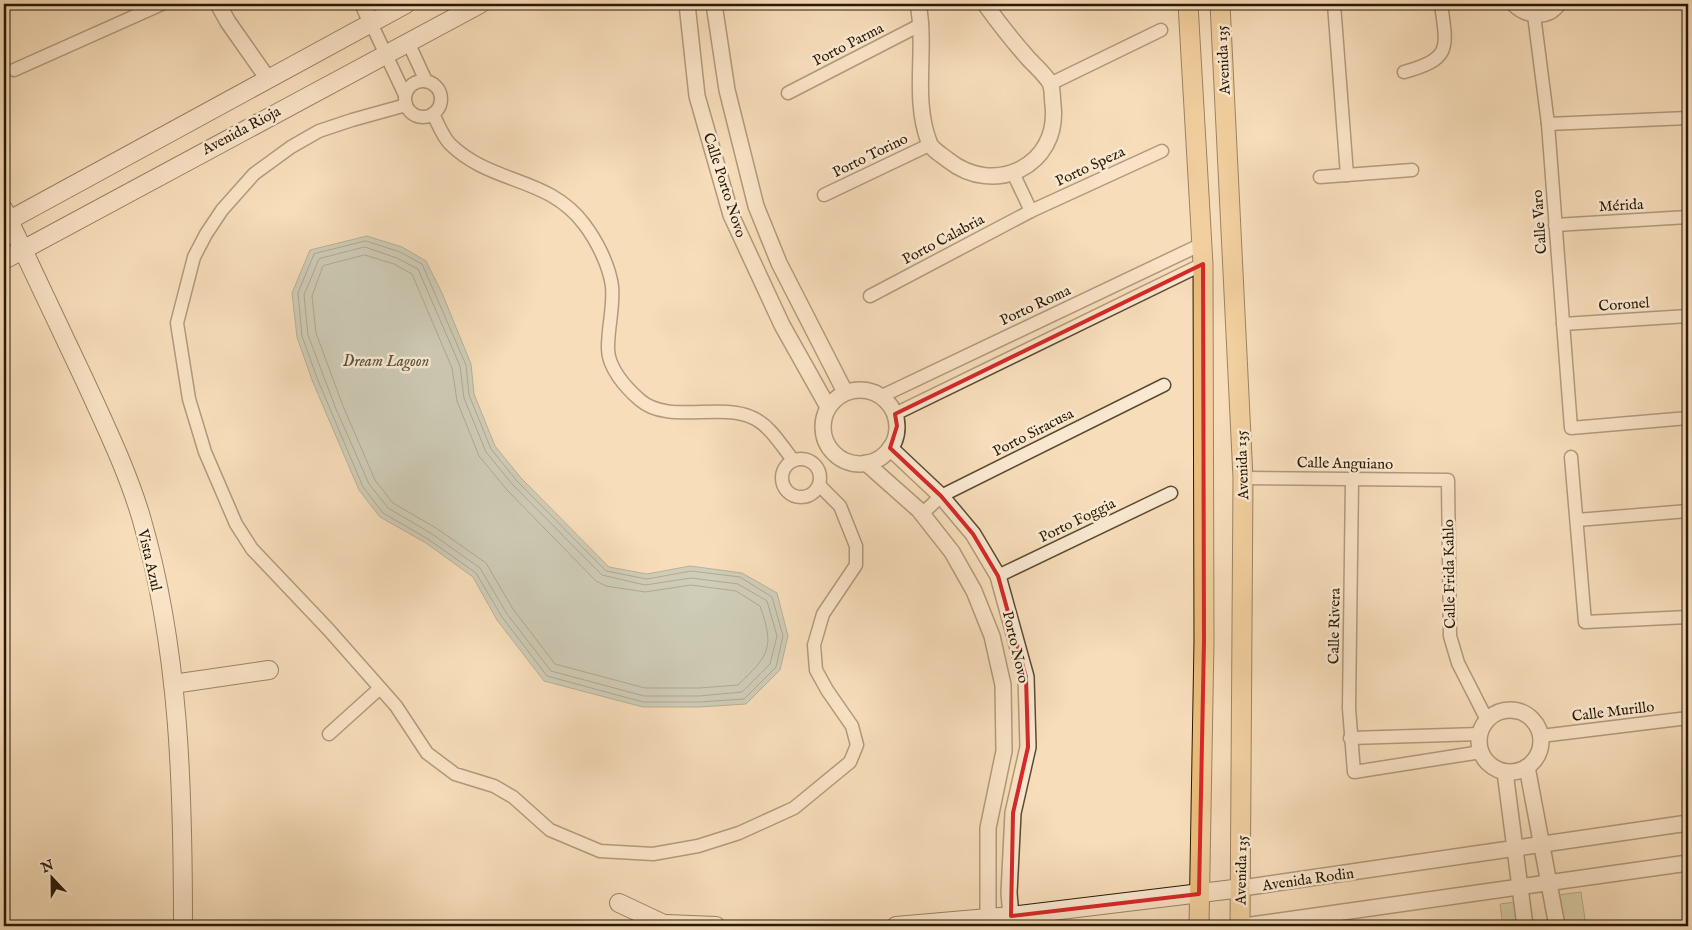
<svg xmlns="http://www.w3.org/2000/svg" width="1692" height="930" font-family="'IM FELL English',serif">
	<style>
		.green { fill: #b7c294; stroke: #706e4b }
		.water { fill: #9ebbb5; stroke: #6f7a6d }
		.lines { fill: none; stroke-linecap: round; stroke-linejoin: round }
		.shore { stroke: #646a5c; stroke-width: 1 }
		.minor-casing { stroke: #5c4a30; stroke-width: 15 }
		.tertiary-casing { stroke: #5c4a30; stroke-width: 18 }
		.secondary-casing { stroke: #291902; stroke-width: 20 }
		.primary-casing { stroke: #291902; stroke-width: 21 }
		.minor { stroke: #fae9d2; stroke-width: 12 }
		.tertiary { stroke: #fae9d2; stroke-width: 15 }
		.secondary { stroke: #fae9d2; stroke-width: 18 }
		.primary { stroke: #ecbe7d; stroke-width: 19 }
		.marked { fill: none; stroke: #d62828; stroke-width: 4; stroke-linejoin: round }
		.labels { text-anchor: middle; stroke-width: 5; stroke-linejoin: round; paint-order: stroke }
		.street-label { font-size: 15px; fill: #291902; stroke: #fae9d2 }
		.water-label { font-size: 16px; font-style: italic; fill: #525241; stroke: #fae9d2 }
	</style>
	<rect width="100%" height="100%" fill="#f7ddba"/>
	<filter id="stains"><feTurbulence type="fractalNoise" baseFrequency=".004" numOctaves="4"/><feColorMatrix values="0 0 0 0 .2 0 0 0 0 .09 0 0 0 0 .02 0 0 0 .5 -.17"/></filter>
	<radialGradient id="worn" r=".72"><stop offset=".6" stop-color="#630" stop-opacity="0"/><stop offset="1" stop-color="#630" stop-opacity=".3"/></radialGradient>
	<g class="green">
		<polygon points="1581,892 1586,926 1562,926 1558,895"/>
		<polygon points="1516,902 1520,926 1503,926 1500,904"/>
	</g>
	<polygon class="water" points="367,236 402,247 426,261 442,293 471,364 474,394 495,446 521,478 609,567 647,574 690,566 742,573 777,593 788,636 780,670 746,704 699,707 643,707 544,681 497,620 473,577 426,543 380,517 359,490 312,380 297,337 292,293 310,250"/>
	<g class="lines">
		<g class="shore">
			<polygon points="366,241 400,252 422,264 466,365 469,395 491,449 517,481 606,571 647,579 691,571 740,577 772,597 783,636 776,667 744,699 699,702 643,702 547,676 502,617 476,573 428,539 383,513 363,487 317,378 302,336 298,293 314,254"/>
			<polygon points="365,247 397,258 418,269 460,366 464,398 486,452 513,485 602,575 645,585 691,578 738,584 767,601 777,636 770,664 742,692 699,696 644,696 551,671 507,614 480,568 432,534 388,508 369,484 336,409 308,335 304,295 319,259"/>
			<path d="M365,255L394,264L412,274L452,368L457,401L479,456L507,490L596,581L606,586L645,592L691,585L736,591L760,606C775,648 769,655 738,685L699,688H645L555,664L513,609L486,563L436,528L393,503L375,480L343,406L316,333L312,296L323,266Z"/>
		</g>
		<g class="minor-casing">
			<g id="minor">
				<polyline points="1334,4 1347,175"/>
				<polyline points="1534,15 1548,124 1571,428 1688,418"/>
				<polyline points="371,23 405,95"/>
				<polyline points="408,42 426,81"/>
				<polyline points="14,70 162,4"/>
				<path d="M1404,72C1452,59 1447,48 1441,4"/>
				<circle cx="423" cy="99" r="18"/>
				<polyline points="1050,84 1161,30"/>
				<polyline points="788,93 922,24"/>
				<polyline points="406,105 352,120 319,131 291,147 254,174 222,210 206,234 194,257 177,323 189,399 205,452 236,524 252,549 328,629 396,706 427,753 455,774 494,786 513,797 550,830 600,851 653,854 698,846 739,833 794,808 850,762 857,745 852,726 827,690 816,670 814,645 823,614 856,565 856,546 840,506 819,485"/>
				<path d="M433,114C438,124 443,137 450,144C492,185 548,176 584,224C597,241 609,265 612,286C614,307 608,326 608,347C607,367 626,388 640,400C667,424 719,403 751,417C769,424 781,445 793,460"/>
				<polyline points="1548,124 1688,118"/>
				<polyline points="1013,173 1031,211"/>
				<polyline points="1320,177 1412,170"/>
				<polyline points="824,195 929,145"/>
				<polyline points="1555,225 1688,217"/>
				<polyline points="870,296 1031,211 1162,151"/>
				<polyline points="1563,324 1688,316"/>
				<polyline points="882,396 1202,244"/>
				<polyline points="895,414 1203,264"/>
				<polyline points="1571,457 1585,622 1688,617"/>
				<circle cx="801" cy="478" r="19"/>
				<polyline points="1243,478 1448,480 1450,636 1458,663 1487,720"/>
				<polyline points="1352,480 1349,708 1354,772 1481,752"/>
				<polyline points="922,514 941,496 1164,385"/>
				<polyline points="1577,520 1688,511"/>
				<polyline points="998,576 1171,493"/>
				<polyline points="329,734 380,688"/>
				<polyline points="1541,736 1688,718"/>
				<polyline points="1350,738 1480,734"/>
			</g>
		</g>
		<g class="tertiary-casing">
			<g id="tertiary">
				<polyline points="218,4 228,22 268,79"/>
				<polyline points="363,4 371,23"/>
				<polyline points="687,4 697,96 731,215 782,325 828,407"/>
				<polyline points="714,4 727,90 756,206 779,263 845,392"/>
				<path d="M918,4C927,50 912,97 929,142C931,149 942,155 948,160C994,197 1060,166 1053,105C1052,99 1053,89 1050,83C1045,74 1034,65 1027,57C1012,40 998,22 985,4"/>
				<path d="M1514,4C1526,16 1547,19 1558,4"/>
				<circle cx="860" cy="427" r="37"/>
				<polyline points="890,448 941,496 973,534 998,576 1026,677 1028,747 1013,813 1009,893 1011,916"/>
				<polyline points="866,463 919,510 952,552 974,591 992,636 1003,685 1004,751 988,828 988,918"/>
				<circle cx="1510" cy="741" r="31"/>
				<polyline points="1527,767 1557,926"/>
				<polyline points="1505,772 1525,926"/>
				<polyline points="1242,888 1688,823"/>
				<polyline points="1244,926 1688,863"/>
			</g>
		</g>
		<g class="secondary-casing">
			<g id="secondary">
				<path d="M4,210C31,267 58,323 85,381C105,425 127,470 141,517C180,650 183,790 183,926"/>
				<polyline points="4,223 406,4"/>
				<polyline points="4,260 480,4"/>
				<polyline points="173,684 269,670"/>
				<polyline points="619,903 668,926"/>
				<polyline points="660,926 667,924 716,926"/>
				<polyline points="896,926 1011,916 1242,888"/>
			</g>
		</g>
		<g class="primary-casing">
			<g id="primary">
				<polyline points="1188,4 1203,264 1204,641 1199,926"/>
				<polyline points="1220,4 1243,478 1240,926"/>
			</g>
		</g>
		<use href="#minor" class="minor"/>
		<use href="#tertiary" class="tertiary"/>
		<use href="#secondary" class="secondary"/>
		<use href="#primary" class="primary"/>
	</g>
	<path d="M0 0H1692V930H0ZM1203,264L1204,641L1199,894L1011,916L1013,813L1028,747L1026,677L998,576L973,534L941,496L890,448L897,426L895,414Z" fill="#f7ddba" fill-opacity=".55" fill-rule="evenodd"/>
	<path class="marked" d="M1203,264L1204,641L1199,894L1011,916L1013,813L1028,747L1026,677L998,576L973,534L941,496L890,448L897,426L895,414Z"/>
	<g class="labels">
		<g class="street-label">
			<text transform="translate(848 44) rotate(-27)" y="5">Porto Parma</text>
			<text transform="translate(1223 60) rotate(-93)" y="5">Avenida 135</text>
			<text transform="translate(241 130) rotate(-28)" y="5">Avenida Rioja</text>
			<text transform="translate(870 155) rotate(-26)" y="5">Porto Torino</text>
			<text transform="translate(1090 166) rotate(-25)" y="5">Porto Speza</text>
			<text transform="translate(725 185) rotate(72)" y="5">Calle Porto Novo</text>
			<text transform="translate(1621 205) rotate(-3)" y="5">Mérida</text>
			<text transform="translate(1539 222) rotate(-94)" y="5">Calle Varo</text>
			<text transform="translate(943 239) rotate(-28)" y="5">Porto Calabria</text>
			<text transform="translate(1624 304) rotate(-4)" y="5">Coronel</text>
			<text transform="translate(1035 305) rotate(-25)" y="5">Porto Roma</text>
			<text transform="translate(1033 432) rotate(-27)" y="5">Porto Siracusa</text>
			<text transform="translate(1345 463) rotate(1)" y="5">Calle Anguiano</text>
			<text transform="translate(1242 465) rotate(-92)" y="5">Avenida 135</text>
			<text transform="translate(1077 520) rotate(-26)" y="5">Porto Foggia</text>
			<text transform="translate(150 560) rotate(77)" y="5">Vista Azul</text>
			<text transform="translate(1449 574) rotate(-91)" y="5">Calle Frida Kahlo</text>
			<text transform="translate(1334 626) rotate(-89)" y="5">Calle Rivera</text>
			<text transform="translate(1016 647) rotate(77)" y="5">Porto Novo</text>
			<text transform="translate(1613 711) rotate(-7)" y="5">Calle Murillo</text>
			<text transform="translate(1241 870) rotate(-89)" y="5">Avenida 135</text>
			<text transform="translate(1308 879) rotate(-8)" y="5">Avenida Rodin</text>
		</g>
		<g class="water-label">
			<text x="386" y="366">Dream Lagoon</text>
		</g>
	</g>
	<rect width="1692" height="930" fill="none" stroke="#f7ddba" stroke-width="20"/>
	<rect x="5" y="5" width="1682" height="920" fill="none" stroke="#291902" stroke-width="2.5"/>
	<rect x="10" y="10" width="1672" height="910" fill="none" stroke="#291902"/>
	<g transform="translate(52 878) rotate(338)" stroke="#fae9d2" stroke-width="4" paint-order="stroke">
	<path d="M0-4L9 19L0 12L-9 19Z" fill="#291902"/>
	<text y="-8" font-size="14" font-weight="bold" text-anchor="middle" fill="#291902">N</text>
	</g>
	<rect width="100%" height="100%" filter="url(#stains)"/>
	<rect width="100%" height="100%" fill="url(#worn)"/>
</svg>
